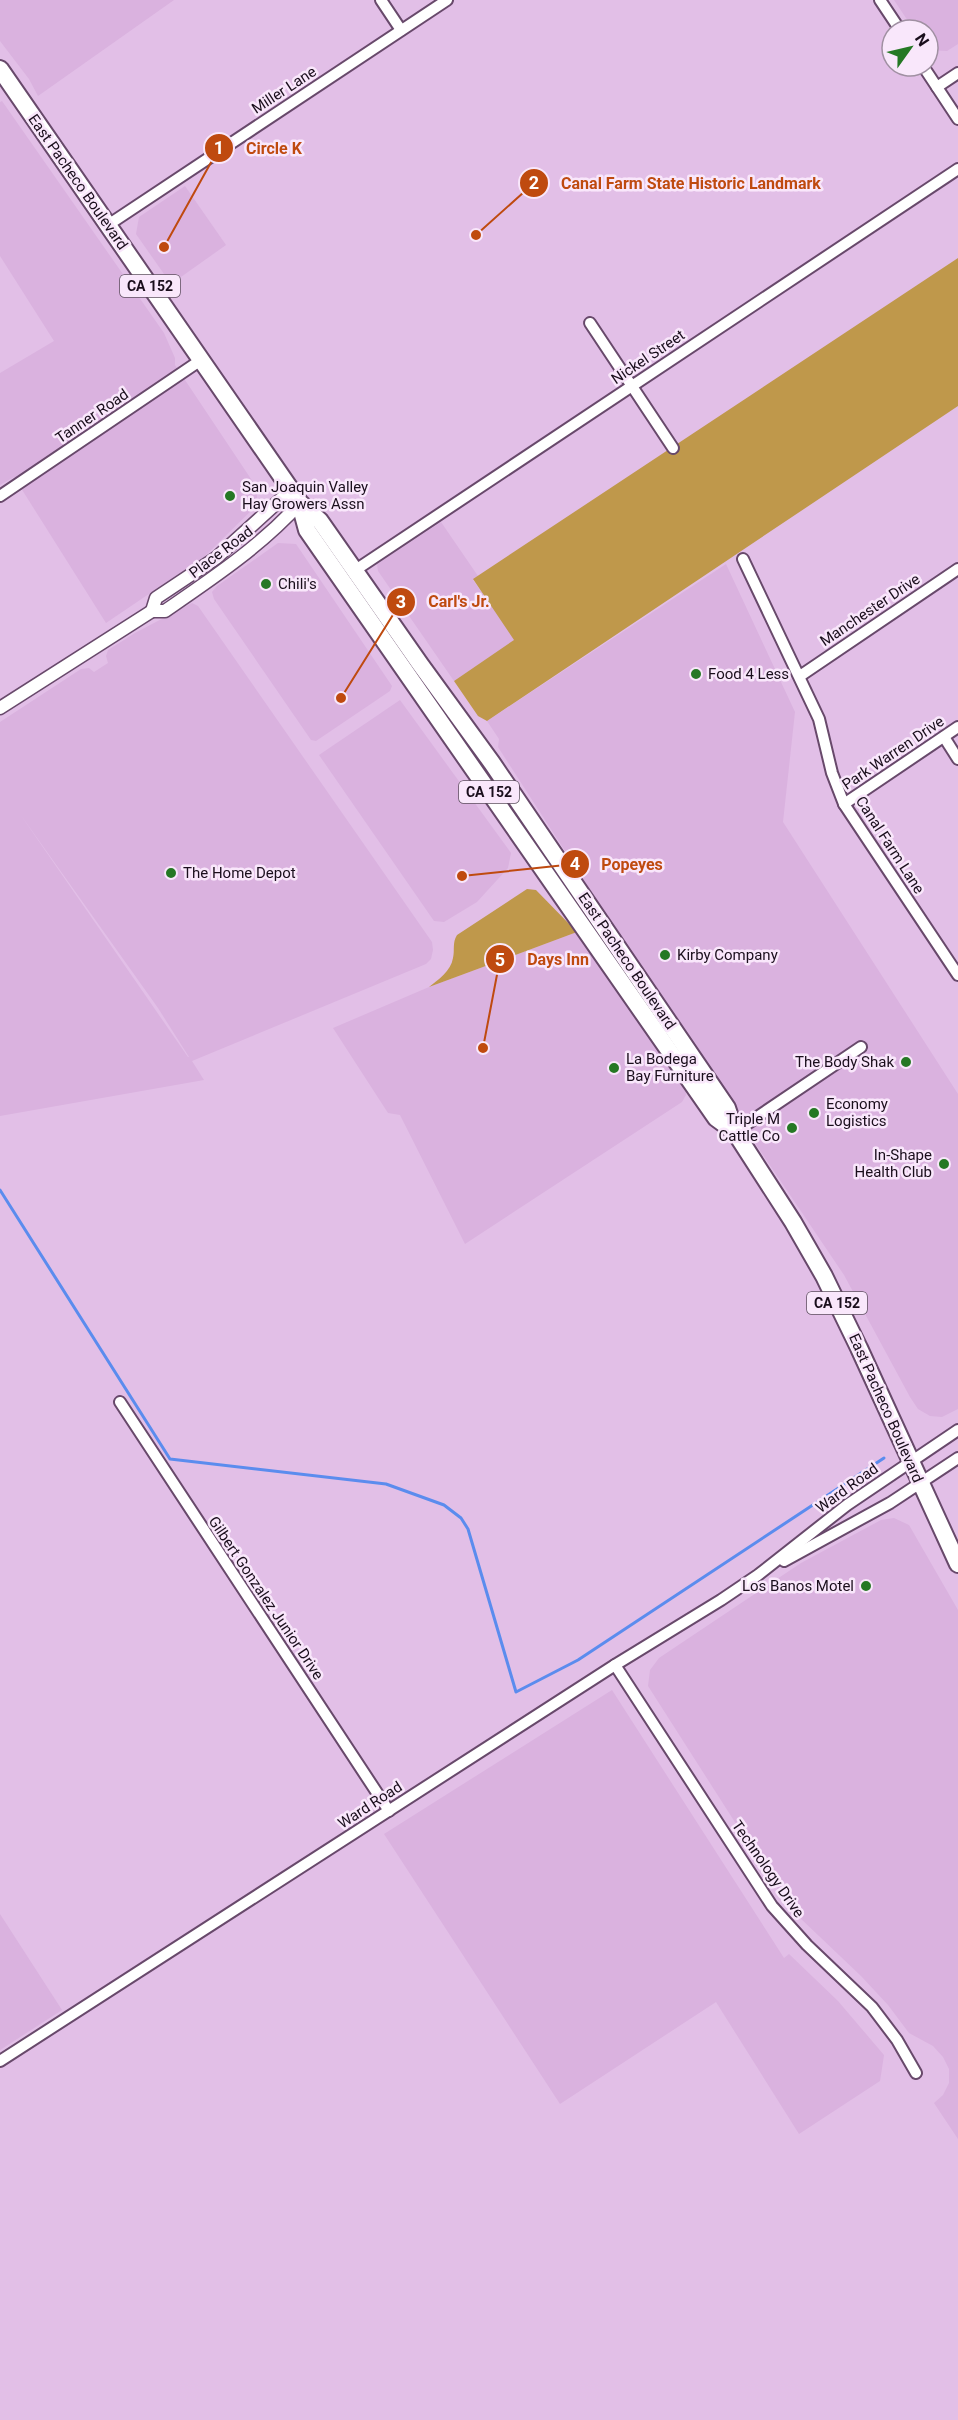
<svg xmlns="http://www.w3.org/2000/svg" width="958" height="2420" font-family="Roboto,sans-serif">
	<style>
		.built { fill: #dab2df; fill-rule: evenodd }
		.green { fill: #bf984b }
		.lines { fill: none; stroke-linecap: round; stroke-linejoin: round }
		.stream { stroke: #5b8cee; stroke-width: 3 }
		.minor-casing { stroke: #68496b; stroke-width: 14 }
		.tertiary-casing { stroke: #68496b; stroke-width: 15 }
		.trunk-casing { stroke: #68496b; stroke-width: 20 }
		.minor { stroke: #fff; stroke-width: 10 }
		.tertiary { stroke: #fff; stroke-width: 12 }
		.trunk { stroke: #fff; stroke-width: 16 }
		.poi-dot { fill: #257824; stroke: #f9e7fb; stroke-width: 2 }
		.labels { text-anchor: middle; stroke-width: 5; stroke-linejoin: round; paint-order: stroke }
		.shield { fill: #f9e7fb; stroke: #5d4f5f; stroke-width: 1.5 }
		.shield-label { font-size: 14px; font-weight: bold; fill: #1a0e1c }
		.street-label { font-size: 15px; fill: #1a0e1c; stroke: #f9e7fb }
		.poi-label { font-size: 15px; fill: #1a0e1c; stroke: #f9e7fb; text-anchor: start }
		.leader { fill: none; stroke: #bf4a0f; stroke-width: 2 }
		.callout-dot { fill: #bf4a0f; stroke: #f9e7fb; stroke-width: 2 }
		.mark-label { font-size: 18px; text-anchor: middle; font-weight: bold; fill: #fff }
		.callout-label { font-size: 16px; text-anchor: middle; font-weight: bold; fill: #bf4a0f; stroke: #f9e7fb; stroke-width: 5; stroke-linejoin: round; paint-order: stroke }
	</style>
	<rect width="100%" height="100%" fill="#e2bfe7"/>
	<g class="built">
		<polygon points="0,0 174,0 38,96 29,79 0,41"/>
		<polygon points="894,0 958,0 958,44 947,51 928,50 928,30 914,30"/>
		<polygon points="2,101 164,333 175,358 175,365 257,488 257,505 205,556 106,623 14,477 0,485 0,373 54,341 0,256 0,102"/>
		<polygon points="185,186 226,245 171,284 136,234 139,217"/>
		<polygon points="441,522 478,576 473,580 515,640 454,681 378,571 377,564"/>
		<polygon points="278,543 296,544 392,686 390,691 316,741 311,740 214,599 212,592 217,586"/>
		<polygon points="726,564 795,712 783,822 958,1094 958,1409 942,1417 930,1416 918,1409 910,1397 844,1275 713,1081 498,747 499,739 487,721"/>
		<path d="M192,603L198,606L432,942L433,950L431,959L426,964L192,1061L204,1080L0,1116V722L81,669L89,668L94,672L108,663L106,656L108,650L135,633ZM20,814L158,1008L189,1057H188Z"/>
		<polygon points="400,700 511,853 508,868 477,902 444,922 434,921 319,755"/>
		<polygon points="577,932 686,1089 686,1095 682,1102 465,1244 400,1115 388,1113 333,1028 429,987"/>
		<polygon points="894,1518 909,1525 958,1610 958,2139 934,2103 943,2095 949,2083 949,2069 943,2057 933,2046 909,2033 888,2005 861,1976 799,1917 777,1888 648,1686 650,1670 659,1658 801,1563 881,1520"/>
		<polygon points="612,1690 784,1958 789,1954 838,2001 884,2055 880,2081 799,2134 716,2002 560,2104 384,1834"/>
		<polygon points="0,1914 62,2010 0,2050"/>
	</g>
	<g class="green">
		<polygon points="958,258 958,406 487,721 478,716 454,681 514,640 473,579"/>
		<path d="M527,889L536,890L577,932L429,987C438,980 451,971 453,958C455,950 452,943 457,935Z"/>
	</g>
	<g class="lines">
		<polyline class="stream" points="0,1190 170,1459 386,1484 444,1505 461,1518 468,1529 516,1692 578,1660 884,1458"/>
		<g class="minor-casing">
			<g id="minor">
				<polyline points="381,0 401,30"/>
				<polyline points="880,0 900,30"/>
				<polyline points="923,66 958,119"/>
				<polyline points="937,87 958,73"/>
				<polyline points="108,225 447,0"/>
				<polyline points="590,323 673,448"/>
				<polyline points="0,496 201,360"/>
				<polyline points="743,559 819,719 832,773 844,804 958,975"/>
				<polyline points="354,571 958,169"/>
				<polyline points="800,676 958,569"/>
				<polyline points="944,737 958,759"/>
				<polyline points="844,804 958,727"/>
				<polyline points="735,1132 861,1047"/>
				<polyline points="120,1402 389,1811"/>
				<polyline points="784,1561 890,1503 958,1458"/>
				<polyline points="615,1665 772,1906 807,1945 872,2007 897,2040 916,2073"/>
				<polyline points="0,2061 615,1665 721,1600 758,1575 847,1505 958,1430"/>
			</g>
		</g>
		<g class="tertiary-casing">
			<g id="tertiary">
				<polyline points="152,611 156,598 216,558 291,490"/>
				<path d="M0,708L152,611H165C213,578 261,546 300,503"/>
			</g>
		</g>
		<g class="trunk-casing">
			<g id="trunk">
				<polyline points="0,69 300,503 320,521 420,664 492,763 727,1108 735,1132 793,1222 824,1276 859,1348 958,1564"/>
				<polyline points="300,504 307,530 716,1118 735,1132"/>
			</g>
		</g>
		<use href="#minor" class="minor"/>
		<use href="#tertiary" class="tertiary"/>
		<use href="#trunk" class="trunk"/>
	</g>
	<g class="poi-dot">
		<circle cx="230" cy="496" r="6"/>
		<circle cx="266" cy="584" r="6"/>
		<circle cx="696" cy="674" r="6"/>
		<circle cx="171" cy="873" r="6"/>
		<circle cx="665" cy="955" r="6"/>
		<circle cx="906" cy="1062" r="6"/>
		<circle cx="614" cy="1068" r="6"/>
		<circle cx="814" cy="1113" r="6"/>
		<circle cx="792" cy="1128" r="6"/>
		<circle cx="944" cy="1164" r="6"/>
		<circle cx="866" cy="1586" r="6"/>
	</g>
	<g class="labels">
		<g class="shield">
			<rect x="120" y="275" width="60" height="22" rx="4.5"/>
			<rect x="459" y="781" width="60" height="22" rx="4.5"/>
			<rect x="807" y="1292" width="60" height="22" rx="4.5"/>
		</g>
		<g class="shield-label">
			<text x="150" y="291">CA 152</text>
			<text x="489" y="797">CA 152</text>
			<text x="837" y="1308">CA 152</text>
		</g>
		<g class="street-label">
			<text transform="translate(284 90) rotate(-33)" y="5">Miller Lane</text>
			<text transform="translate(78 182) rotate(55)" y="5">East Pacheco Boulevard</text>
			<text transform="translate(648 357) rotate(-34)" y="5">Nickel Street</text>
			<text transform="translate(92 416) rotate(-34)" y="5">Tanner Road</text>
			<text transform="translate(221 552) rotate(-37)" y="5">Place Road</text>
			<text transform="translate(870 610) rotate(-34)" y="5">Manchester Drive</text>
			<text transform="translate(893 753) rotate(-34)" y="5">Park Warren Drive</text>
			<text transform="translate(890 845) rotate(57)" y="5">Canal Farm Lane</text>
			<text transform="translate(627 961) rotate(56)" y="5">East Pacheco Boulevard</text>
			<text transform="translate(886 1408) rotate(66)" y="5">East Pacheco Boulevard</text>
			<text transform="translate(847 1488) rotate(-36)" y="5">Ward Road</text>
			<text transform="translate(266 1598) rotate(56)" y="5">Gilbert Gonzalez Junior Drive</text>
			<text transform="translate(370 1805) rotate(-33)" y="5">Ward Road</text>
			<text transform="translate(768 1869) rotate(55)" y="5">Technology Drive</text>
		</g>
		<g class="poi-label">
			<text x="242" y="492">San Joaquin Valley<tspan x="242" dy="17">Hay Growers Assn</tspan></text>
			<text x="278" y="589">Chili's</text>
			<text x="708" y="679">Food 4 Less</text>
			<text x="183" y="878">The Home Depot</text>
			<text x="677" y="960">Kirby Company</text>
			<text x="626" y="1064">La Bodega<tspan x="626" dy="17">Bay Furniture</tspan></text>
			<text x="894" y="1067" text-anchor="end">The Body Shak</text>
			<text x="826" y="1109">Economy<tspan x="826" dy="17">Logistics</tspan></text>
			<text x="780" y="1124" text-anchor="end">Triple M<tspan x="780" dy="17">Cattle Co</tspan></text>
			<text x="932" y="1160" text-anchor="end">In-Shape<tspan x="932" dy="17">Health Club</tspan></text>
			<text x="854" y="1591" text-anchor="end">Los Banos Motel</text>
		</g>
	</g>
	<path class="leader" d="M164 247L219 148M476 235L534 183M341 698L401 602M462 876L575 864M483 1048L500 959"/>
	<g class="callout-dot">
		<circle cx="164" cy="247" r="6"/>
		<circle cx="476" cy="235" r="6"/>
		<circle cx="341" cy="698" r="6"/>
		<circle cx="462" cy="876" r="6"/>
		<circle cx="483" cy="1048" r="6"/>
		<circle cx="219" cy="148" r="15"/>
		<circle cx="534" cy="183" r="15"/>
		<circle cx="401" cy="602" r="15"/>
		<circle cx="575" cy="864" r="15"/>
		<circle cx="500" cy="959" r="15"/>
	</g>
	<g class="mark-label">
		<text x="219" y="154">1</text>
		<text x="534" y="189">2</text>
		<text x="401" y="608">3</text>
		<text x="575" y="870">4</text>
		<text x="500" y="966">5</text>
	</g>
	<g class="callout-label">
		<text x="274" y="154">Circle K</text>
		<text x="691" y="189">Canal Farm State Historic Landmark</text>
		<text x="459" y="607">Carl's Jr.</text>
		<text x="632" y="870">Popeyes</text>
		<text x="558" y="965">Days Inn</text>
	</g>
	<g transform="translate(910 48) rotate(56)"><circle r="28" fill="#f9e7fb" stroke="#a090a2" stroke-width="1.5"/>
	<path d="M0-4.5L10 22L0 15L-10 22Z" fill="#257824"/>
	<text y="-9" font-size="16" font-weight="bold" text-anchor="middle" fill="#1a0e1c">N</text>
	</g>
</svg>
